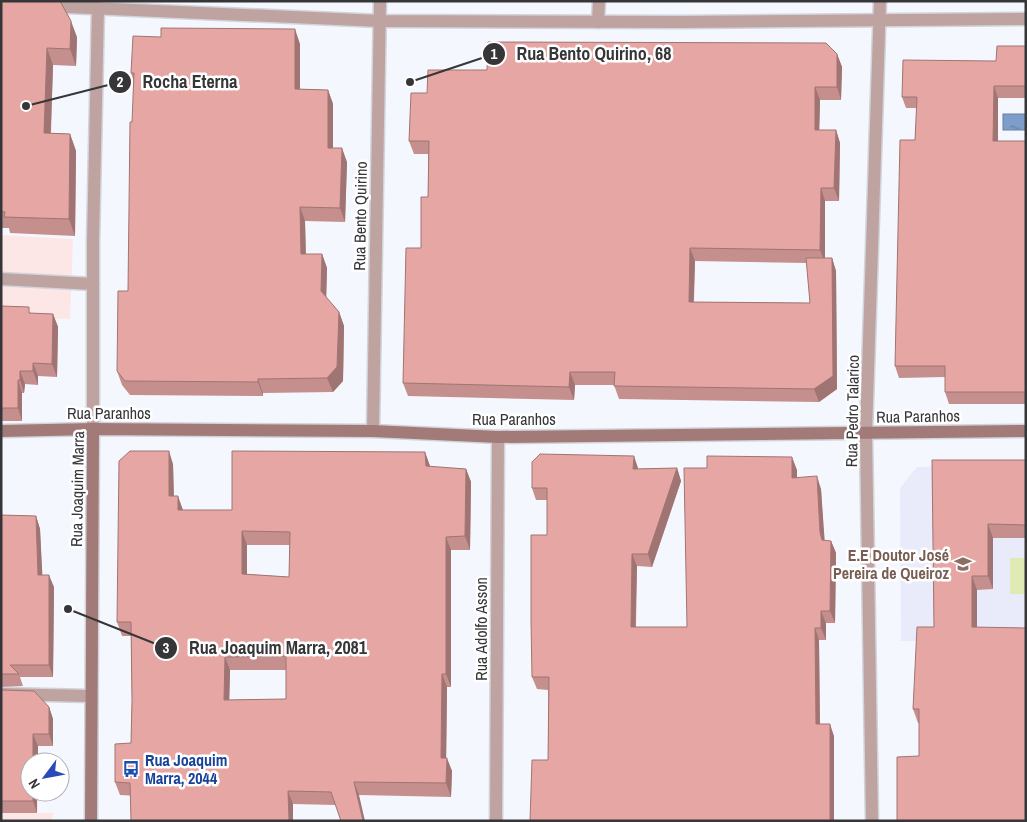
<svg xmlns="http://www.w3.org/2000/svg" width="1027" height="822" font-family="'Archivo Narrow',sans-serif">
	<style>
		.built { fill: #e9ebfa }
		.industrial { fill: #fde7e6 }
		.park { fill: #dfeab4 }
		.water { fill: url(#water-ripples); stroke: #687e9f }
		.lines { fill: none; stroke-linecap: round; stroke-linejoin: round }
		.lane-casing { stroke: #d3d4db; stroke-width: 15 }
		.street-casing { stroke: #d3d4db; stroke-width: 15 }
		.secondary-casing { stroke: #d3d4db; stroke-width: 15 }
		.lane { stroke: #bfa3a1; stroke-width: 12 }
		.street { stroke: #bfa3a1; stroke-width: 12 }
		.secondary { stroke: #a27a78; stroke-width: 12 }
		.wall { fill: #c58f8d; fill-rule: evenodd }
		.shaded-wall { fill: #a07473 }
		.building { fill: #e5a6a4; stroke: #a07473; fill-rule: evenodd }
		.labels { text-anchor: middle; stroke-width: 5; stroke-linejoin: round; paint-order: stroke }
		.street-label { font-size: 16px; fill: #363639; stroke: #fff }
		.education-label { font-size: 16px; font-weight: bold; fill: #785e54; stroke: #fff; text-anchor: end }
		.transit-label { font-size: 16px; font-weight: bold; fill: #164399; stroke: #fff; text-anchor: start }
		.leader { fill: none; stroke: #363639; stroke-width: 2 }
		.callout-dot { fill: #363639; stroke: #fff; stroke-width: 2 }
		.mark-label { font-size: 15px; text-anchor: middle; font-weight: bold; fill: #fff }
		.callout-label { font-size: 18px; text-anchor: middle; font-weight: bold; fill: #363639; stroke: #fff; stroke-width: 5; stroke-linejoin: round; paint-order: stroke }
	</style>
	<defs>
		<pattern id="water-ripples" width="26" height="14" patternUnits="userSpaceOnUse" patternTransform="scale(1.25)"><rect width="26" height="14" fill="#7e9dcb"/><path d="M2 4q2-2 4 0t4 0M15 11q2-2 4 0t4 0" fill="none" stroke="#6881a6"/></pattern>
	</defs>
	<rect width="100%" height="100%" fill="#f5f7fe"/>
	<polygon class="built" points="1026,465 1026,641 901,641 900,488 917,467"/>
	<g class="industrial">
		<polygon points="1,235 73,239 70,319 1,317"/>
		<polygon points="1,813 53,813 52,821 1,821"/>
	</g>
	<rect class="park" x="1010" y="558" width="16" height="36"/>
	<rect class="water" x="1003" y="114" width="23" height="16"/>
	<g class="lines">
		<g class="lane-casing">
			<g id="lane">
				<polyline points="598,22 599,1"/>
				<polyline points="1,279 93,284"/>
			</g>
		</g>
		<g class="street-casing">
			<g id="street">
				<polyline points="46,6 380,21 681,22 1026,19"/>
				<polyline points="93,429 93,242 98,8"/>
				<polyline points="373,431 380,1"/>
				<polyline points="1,694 91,696"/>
				<polyline points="496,821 498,437"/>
				<polyline points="872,821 866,433 880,1"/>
			</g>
		</g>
		<g class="secondary-casing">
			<g id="secondary">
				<polyline points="1,431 93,429 373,431 498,437 1026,431"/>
				<polyline points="91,821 93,429"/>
			</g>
		</g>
		<use href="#lane" class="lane"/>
		<use href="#street" class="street"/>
		<use href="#secondary" class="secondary"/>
	</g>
	<g class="wall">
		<polygon points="1,1 77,37 76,66 53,65 51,133 70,134 76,151 75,236 10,233 9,228 1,228"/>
		<polygon points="161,37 300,44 300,89 328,90 333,104 333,148 347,162 345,222 305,221 306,254 322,254 327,268 326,298 339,312 344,326 343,381 333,392 263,393 263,396 130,395 122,385 117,371 128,291 134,82 131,73"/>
		<polygon points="1026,46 1026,98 998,98 998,141 1026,141 1026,404 949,404 945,392 945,377 899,378 895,366 915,140 917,108 906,108 902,97 996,61"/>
		<path d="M837,54L842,67L841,100H820L819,130H836L840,143L839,201H825V258H832L836,271L837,389L819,402L619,399L614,385H575L574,400L408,396L403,383L428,197V154H414L409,141L427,93L487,70ZM695,261L807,263L810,303L694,302Z"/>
		<polygon points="1,306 31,313 53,314 58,327 57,377 38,376 38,385 25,384 24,393 22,393 22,421 1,421"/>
		<path d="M425,452L430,467L466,469L471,482L470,550H451V687H447L446,758L452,771L451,797L359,795L336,805L293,804L120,795L115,782L131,743L132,701L131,636H122L117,622L173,464L174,496L183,510H232ZM247,545H290L289,577L247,574ZM230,670H286V699L229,700Z"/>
		<polygon points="932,460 1026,460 1026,538 993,538 993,589 977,590 919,723 918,723 913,709 934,627"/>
		<polygon points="638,468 638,469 677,468 681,481 652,567 637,566 636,627 687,627 797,470 797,478 821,489 824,541 831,541 836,553 835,623 826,623 826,640 819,640 820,724 834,736 548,760 548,690 537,689 532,677 547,535 547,500 536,500 532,488"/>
		<polygon points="1,515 36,516 40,529 42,575 54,587 53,677 20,677 23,686 1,687"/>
		<polygon points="1,690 49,707 53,719 53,746 38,746 37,813 1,813"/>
	</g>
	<g class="shaded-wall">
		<polygon points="71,21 77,37 76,66 70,49"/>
		<polygon points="295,29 300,44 300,103 295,89"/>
		<polygon points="47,48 53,65 50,150 44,133"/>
		<polygon points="837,54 842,67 841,100 837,87"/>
		<polygon points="994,86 998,98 998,152 993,141"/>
		<polygon points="815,87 820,100 819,143 815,130"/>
		<polygon points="328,90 333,104 333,162 328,148"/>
		<polygon points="836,130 840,143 839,201 834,188"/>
		<polygon points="70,134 76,151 75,236 69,219"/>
		<polygon points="342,148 347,162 345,222 340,208"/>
		<polygon points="821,188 825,201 825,263 820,250"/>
		<polygon points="300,207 305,221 306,268 301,254"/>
		<polygon points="690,248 695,261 693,315 689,302"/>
		<polygon points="322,254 327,268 326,306 321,291"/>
		<polygon points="832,258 836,271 837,389 819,402 814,389"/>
		<polygon points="339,312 344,326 343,381 333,392 327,378"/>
		<polygon points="53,314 58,327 57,377 52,364"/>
		<polygon points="33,363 38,376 38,385 33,371"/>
		<polygon points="20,371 25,384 24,393 20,380"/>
		<polygon points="570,372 575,385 574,400 569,387"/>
		<polygon points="258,379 263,393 263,396 258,382"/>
		<polygon points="18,380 22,393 22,421 18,408"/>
		<polygon points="169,451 173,464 174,509 169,496"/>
		<polygon points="425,452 430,466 431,480 426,466"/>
		<polygon points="634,456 638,468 638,481 633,469"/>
		<polygon points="792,457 797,470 797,490 792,478"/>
		<polygon points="677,468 681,481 652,567 648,554"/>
		<polygon points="466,469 471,482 470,550 465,536"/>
		<polygon points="817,476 821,489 825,545 822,540 820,532"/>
		<polygon points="178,496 183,510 183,523 178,510"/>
		<polygon points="36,516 40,529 43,587 38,575"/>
		<polygon points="988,524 993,538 993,589 988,576"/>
		<polygon points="242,531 247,545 247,588 242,574"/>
		<polygon points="446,537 451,550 451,687 446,674"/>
		<polygon points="831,541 836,553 835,623 830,611"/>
		<polygon points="632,554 637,566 635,639 631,627"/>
		<polygon points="49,575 54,587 53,677 49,665"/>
		<polygon points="972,576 977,590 977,641 972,627"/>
		<polygon points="821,611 826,623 826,640 821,628"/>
		<polygon points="815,628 819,640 820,736 816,724"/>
		<polygon points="225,657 230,670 229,713 224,700"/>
		<polygon points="442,674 447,687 446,772 441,758"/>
		<polygon points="49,707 53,719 53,746 49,734"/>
		<polygon points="830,724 834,736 834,821 830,821"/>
		<polygon points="33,734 38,746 38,762 33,762"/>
		<polygon points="447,758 452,771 451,797 446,783"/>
		<polygon points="354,782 359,795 365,821 363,821"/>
		<polygon points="288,791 293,804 293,821 289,821"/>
		<polygon points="33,792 37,792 37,813 33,801"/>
	</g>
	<g class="building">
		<polygon points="1,1 60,1 71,21 70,49 47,48 44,133 70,134 69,219 4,217 5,212 1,211"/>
		<polygon points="161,28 295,29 295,89 328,90 328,148 342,148 340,208 300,207 301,254 322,254 321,291 339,312 337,367 327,378 258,379 258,382 125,381 117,371 118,291 128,291 130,122 132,122 134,73 131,73 133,36 161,37"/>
		<polygon points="488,42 826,43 837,54 837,87 815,87 815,130 836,130 834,188 821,188 820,250 690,248 689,302 810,303 806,258 832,258 833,376 814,389 614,386 615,372 570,372 569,387 403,383 406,248 421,248 421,197 428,197 429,141 409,141 411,93 427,93 428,70 487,70"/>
		<polygon points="997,46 1026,46 1026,86 994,86 993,141 1026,141 1026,392 945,392 945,366 895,366 900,140 915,140 917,97 902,97 903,60 996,61"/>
		<polygon points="1,306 29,307 29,313 53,314 52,364 33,363 33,371 20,371 20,380 18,380 18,408 1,408"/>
		<path d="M130,451H169V496H178V510H232V451L425,452L426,466L466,469L465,536L446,537V674H442L441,758H447L446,783L354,782L363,821H341L331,792L288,791L289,821H131L130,783L115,782V744L131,743L132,701L131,622H117L119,461ZM242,531L290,532L289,577L242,574ZM286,656V699L224,700L225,657Z"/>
		<polygon points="540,454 634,456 633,469 677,468 648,554 632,554 631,627 687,627 684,468 707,468 707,456 792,457 792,478 817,476 820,532 822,540 831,541 830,611 821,611 821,628 815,628 816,724 830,724 830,821 530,821 532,760 548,760 549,677 532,677 531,621 531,535 547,535 547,488 532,488 532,462"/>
		<polygon points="932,460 1026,460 1026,525 988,524 988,576 972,576 972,627 1026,628 1026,821 897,821 897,757 919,756 919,709 913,709 917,627 934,627"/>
		<polygon points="1,515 36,516 38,575 49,575 49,665 10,665 19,674 1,674"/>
		<polygon points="1,690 34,691 49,707 49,734 33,734 33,762 30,762 30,792 33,792 33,801 1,801"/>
	</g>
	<defs>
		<g id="school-bare" transform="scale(1.35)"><path d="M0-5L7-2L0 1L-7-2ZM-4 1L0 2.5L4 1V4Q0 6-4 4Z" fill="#8d6e63" stroke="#fff" stroke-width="2.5" paint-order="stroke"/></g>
		<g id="bus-bare" transform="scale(1.35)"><path d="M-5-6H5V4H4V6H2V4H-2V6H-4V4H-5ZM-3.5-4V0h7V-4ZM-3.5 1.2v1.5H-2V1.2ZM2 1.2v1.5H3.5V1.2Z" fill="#1a4fb4" stroke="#fff" stroke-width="2.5" paint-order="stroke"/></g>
	</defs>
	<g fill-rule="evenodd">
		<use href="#school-bare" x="963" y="564"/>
		<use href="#bus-bare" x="131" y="769"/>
	</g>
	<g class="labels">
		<g class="street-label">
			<text transform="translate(360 216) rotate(-89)" y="6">Rua Bento Quirino</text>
			<text transform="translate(852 411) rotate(-89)" y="6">Rua Pedro Talarico</text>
			<text x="109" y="419">Rua Paranhos</text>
			<text transform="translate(918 416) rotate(-1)" y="6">Rua Paranhos</text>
			<text x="514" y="425">Rua Paranhos</text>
			<text transform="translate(77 489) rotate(-89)" y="6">Rua Joaquim Marra</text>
			<text transform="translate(481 629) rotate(-90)" y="6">Rua Adolfo Asson</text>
		</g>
		<g class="education-label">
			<text x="949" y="561">E.E Doutor José<tspan x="949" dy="18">Pereira de Queiroz</tspan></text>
		</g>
		<g class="transit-label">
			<text x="145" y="766">Rua Joaquim<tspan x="145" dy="18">Marra, 2044</tspan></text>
		</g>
	</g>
	<path class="leader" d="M410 82L494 54M26 106L120 82M68 609L166 648"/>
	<g class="callout-dot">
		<circle cx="410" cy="82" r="5"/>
		<circle cx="26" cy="106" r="5"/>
		<circle cx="68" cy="609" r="5"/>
		<circle cx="494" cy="54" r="12"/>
		<circle cx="120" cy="82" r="12"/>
		<circle cx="166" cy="648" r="12"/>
	</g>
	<g class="mark-label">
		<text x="494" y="59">1</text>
		<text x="120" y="87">2</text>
		<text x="166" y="653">3</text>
	</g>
	<g class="callout-label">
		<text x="594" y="60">Rua Bento Quirino, 68</text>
		<text x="190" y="88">Rocha Eterna</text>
		<text x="278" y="654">Rua Joaquim Marra, 2081</text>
	</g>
	<rect width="1027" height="822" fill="none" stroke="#363639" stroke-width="5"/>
	<g transform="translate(45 777) rotate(238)"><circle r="24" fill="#ffffff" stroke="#afafb0"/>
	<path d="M0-4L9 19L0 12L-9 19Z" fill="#2b4aba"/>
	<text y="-8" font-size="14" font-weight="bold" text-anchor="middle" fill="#363639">N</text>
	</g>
</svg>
